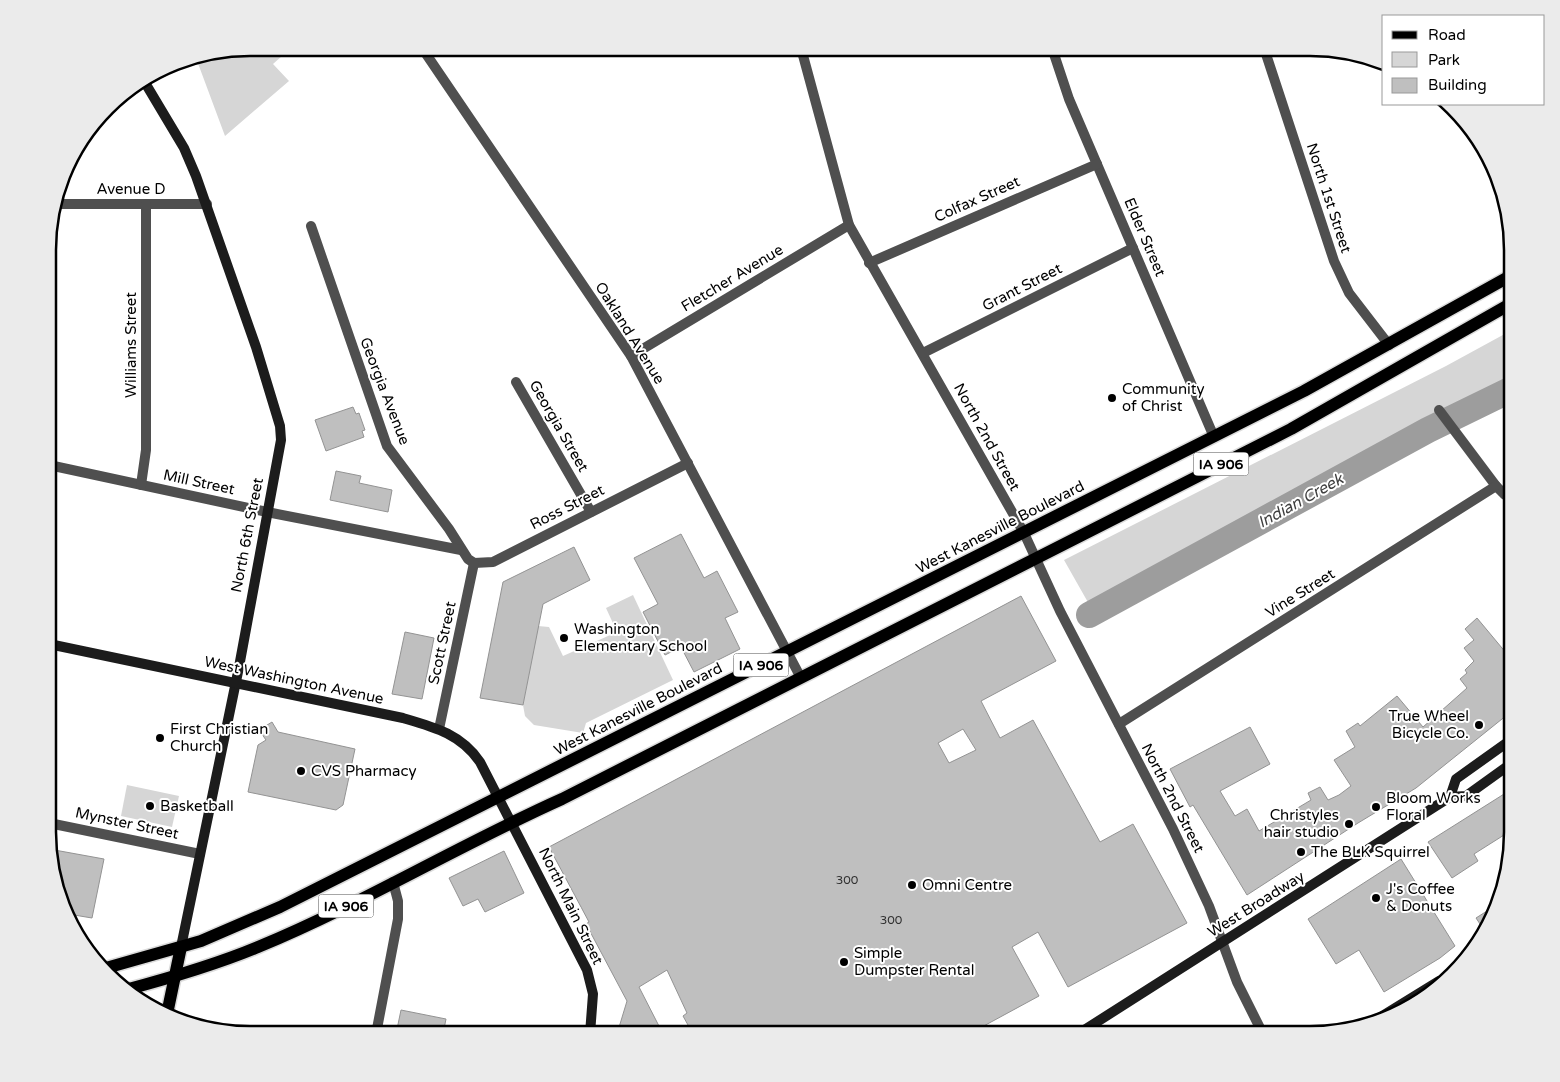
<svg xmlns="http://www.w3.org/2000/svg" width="1560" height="1082" font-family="'Varela Round',sans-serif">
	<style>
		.green { fill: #d6d6d6 }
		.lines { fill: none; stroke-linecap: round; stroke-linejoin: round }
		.river { stroke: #9d9d9d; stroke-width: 26 }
		.building { fill: #bfbfbf; stroke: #939393; fill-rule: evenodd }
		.primary-casing { stroke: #dbdbdb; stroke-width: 15 }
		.street { stroke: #4f4f4f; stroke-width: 10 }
		.secondary { stroke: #1c1c1c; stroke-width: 10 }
		.primary { stroke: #000; stroke-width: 12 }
		.poi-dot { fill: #000; stroke: #fff; stroke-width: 2 }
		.labels { text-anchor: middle; stroke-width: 4; stroke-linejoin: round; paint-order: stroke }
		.number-label { font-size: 12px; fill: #303030 }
		.shield { fill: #fff; stroke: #4c4c4c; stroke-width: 1 }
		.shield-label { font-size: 14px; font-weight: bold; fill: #000 }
		.street-label { font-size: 15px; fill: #000; stroke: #fff }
		.poi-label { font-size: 15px; fill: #000; stroke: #fff; text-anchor: start }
		.water-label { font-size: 16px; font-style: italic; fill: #3e3e3e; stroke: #fff }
		.rim { fill: none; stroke: #000; stroke-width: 2.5 }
	</style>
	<rect width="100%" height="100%" fill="#fff"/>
	<g class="green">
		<polygon points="250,48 291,48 273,64 289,81 225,136 196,58"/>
		<polygon points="1512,330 1512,389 1458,411 1098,620 1064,560 1446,366"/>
		<polygon points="633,595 673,680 586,723 583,733 534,725 525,716 523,705 538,626 549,627 563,656 617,632 606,608"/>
		<polygon points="127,785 179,796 172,827 121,816"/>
	</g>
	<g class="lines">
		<polyline class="river" points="1089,615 1428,430 1512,389"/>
	</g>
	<g class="building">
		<polygon points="353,407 356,414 359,413 365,430 362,431 364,437 326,451 315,420"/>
		<polygon points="336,471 361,476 359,483 392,490 388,512 330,500"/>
		<polygon points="681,534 704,578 717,571 738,612 725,618 740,649 694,672 681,647 665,655 643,612 658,604 634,558"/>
		<polygon points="574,547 590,580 543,604 523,705 480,698 503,582"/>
		<path d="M1021,596L1056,661L981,701L1000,738L1033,720L1100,842L1133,824L1187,923L1068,987L1038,932L1012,947L1039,996L980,1028L983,1034H693L683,1016L687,1013L667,970L639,987L660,1028L648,1034H617L627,1001L586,924L589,922L549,847ZM963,729L976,750L949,763L938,743Z"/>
		<polygon points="1477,618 1512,660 1512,711 1416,788 1358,823 1247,895 1193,805 1190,807 1170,769 1250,727 1270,764 1220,791 1235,816 1247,809 1259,831 1311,800 1308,793 1320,787 1328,800 1339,795 1351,786 1334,760 1355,747 1346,731 1358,723 1360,726 1397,696 1423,727 1467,688 1460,679 1467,673 1465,670 1474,661 1464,648 1474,640 1465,629"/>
		<polygon points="405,632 434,638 422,699 392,694"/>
		<polygon points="272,722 278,732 355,749 343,805 336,810 248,792 258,745 266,740 259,730"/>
		<polygon points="1512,789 1512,830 1474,854 1478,861 1452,878 1428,842"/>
		<polygon points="49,849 104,859 92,918 68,914 49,858"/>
		<polygon points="504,851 524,893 485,912 478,899 463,906 449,878"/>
		<polygon points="1401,859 1455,946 1440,958 1384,992 1359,950 1336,964 1308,919"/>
		<polygon points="1498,904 1487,924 1484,930 1476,918"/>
		<polygon points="401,1010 446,1019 443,1034 396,1034"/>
	</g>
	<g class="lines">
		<g class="primary-casing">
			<g id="primary">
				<polyline points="106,968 201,941 280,907 1304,391 1512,275"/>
				<path d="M125,990C170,978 215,965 258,947C362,904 459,845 562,799L1291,429L1512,303"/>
				<polyline points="167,1014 181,947"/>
			</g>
		</g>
		<g class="street">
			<polyline points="422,48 631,356 801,678"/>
			<polyline points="801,48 849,225 1024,533 1060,611 1173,829 1209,906 1237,982 1263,1034"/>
			<polyline points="1052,48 1069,99 1214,437"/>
			<polyline points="1264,48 1334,261 1349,293 1389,345"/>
			<polyline points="55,204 207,204"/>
			<polyline points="311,226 387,446 449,529 468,559 474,563 493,562 688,463"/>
			<polyline points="869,263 1097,164"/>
			<polyline points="923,353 1133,248"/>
			<polyline points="631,356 849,225"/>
			<polyline points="516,382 591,512"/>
			<polyline points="1439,410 1496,486 1505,495 1512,498"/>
			<polyline points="49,465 267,512 461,550"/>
			<polyline points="141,485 146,450 146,204"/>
			<polyline points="1119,724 1496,486"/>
			<polyline points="439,729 474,563"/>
			<polyline points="49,823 200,854"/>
			<polyline points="376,1034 398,919 398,901 393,882"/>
		</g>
		<g class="secondary">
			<polyline points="144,81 184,148 196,176 256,347 280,426 281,440 239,667 181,947"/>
			<path d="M49,644L403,718C434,727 461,734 480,762L587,970L593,994L590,1034"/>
			<polyline points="1450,797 1456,779 1512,739"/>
			<polyline points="1379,1018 1439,981"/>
			<polyline points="1078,1034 1450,797 1466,796 1512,763"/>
		</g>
		<use href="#primary" class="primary"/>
	</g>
	<g class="poi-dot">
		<circle cx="1112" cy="398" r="5"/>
		<circle cx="564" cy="638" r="5"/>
		<circle cx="1479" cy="725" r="5"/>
		<circle cx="160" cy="738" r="5"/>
		<circle cx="301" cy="771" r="5"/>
		<circle cx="150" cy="806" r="5"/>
		<circle cx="1376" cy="807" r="5"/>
		<circle cx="1349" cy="824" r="5"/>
		<circle cx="1301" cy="852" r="5"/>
		<circle cx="912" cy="885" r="5"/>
		<circle cx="1376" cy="898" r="5"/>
		<circle cx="844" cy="962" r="5"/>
	</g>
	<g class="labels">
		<g class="number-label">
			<text x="847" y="884">300</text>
			<text x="891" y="924">300</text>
		</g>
		<g class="shield">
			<rect x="1193.5" y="452.5" width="55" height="23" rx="4"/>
			<rect x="733.5" y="653.5" width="55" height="23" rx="4"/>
			<rect x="318.5" y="894.5" width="55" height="23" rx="4"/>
		</g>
		<g class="shield-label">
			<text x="1221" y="469">IA 906</text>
			<text x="761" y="670">IA 906</text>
			<text x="346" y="911">IA 906</text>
		</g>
		<g class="street-label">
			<text x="131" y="194">Avenue D</text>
			<text transform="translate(1329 198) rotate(72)" y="5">North 1st Street</text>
			<text transform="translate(977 199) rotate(-24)" y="5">Colfax Street</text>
			<text transform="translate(1145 237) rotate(67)" y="5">Elder Street</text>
			<text transform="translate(732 278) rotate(-31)" y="5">Fletcher Avenue</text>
			<text transform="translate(1022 287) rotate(-27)" y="5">Grant Street</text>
			<text transform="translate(630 333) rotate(58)" y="5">Oakland Avenue</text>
			<text transform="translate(131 345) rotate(-90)" y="5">Williams Street</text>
			<text transform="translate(385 391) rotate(69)" y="5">Georgia Avenue</text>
			<text transform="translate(559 426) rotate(60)" y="5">Georgia Street</text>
			<text transform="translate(987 437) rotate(61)" y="5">North 2nd Street</text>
			<text transform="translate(199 482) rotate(12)" y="5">Mill Street</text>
			<text transform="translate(567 507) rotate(-27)" y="5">Ross Street</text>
			<text transform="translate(1000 527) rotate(-27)" y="5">West Kanesville Boulevard</text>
			<text transform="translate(247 535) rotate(-79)" y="5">North 6th Street</text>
			<text transform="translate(1300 593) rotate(-32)" y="5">Vine Street</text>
			<text transform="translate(442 643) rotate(-78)" y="5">Scott Street</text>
			<text transform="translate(294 680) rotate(12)" y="5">West Washington Avenue</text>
			<text transform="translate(638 709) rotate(-27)" y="5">West Kanesville Boulevard</text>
			<text transform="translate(1173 798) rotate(63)" y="5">North 2nd Street</text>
			<text transform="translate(127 823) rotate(12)" y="5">Mynster Street</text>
			<text transform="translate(1256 904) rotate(-32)" y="5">West Broadway</text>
			<text transform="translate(571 906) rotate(64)" y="5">North Main Street</text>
		</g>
		<g class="poi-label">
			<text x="1122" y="394">Community<tspan x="1122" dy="17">of Christ</tspan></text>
			<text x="574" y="634">Washington<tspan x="574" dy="17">Elementary School</tspan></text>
			<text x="1469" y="721" text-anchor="end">True Wheel<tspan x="1469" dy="17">Bicycle Co.</tspan></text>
			<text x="170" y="734">First Christian<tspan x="170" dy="17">Church</tspan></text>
			<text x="311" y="776">CVS Pharmacy</text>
			<text x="1386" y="803">Bloom Works<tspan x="1386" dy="17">Floral</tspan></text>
			<text x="160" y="811">Basketball</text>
			<text x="1339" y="820" text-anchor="end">Christyles<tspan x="1339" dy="17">hair studio</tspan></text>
			<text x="1311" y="857">The BLK Squirrel</text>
			<text x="922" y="890">Omni Centre</text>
			<text x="1386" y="894">J's Coffee<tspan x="1386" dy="17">&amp; Donuts</tspan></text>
			<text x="854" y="958">Simple<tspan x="854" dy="17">Dumpster Rental</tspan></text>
		</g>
		<g class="water-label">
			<text transform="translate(1300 500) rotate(-29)" y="6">Indian Creek</text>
		</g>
	</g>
	<path d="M0 0H1560V1082H0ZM250 56H1310A194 194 0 0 1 1504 250V832A194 194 0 0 1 1310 1026H250A194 194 0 0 1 56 832V250A194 194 0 0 1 250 56Z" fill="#ebebeb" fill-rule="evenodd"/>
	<path class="rim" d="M250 56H1310A194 194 0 0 1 1504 250V832A194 194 0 0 1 1310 1026H250A194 194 0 0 1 56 832V250A194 194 0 0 1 250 56Z"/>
	<rect x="1382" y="15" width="162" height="90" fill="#ffffff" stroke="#999999"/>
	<rect x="1392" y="31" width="25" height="8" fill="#000000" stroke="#999999"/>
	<text x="1428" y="40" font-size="15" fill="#000000">Road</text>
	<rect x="1392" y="52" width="25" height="15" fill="#d6d6d6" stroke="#999999"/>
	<text x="1428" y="65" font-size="15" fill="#000000">Park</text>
	<rect x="1392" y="78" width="25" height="15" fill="#bfbfbf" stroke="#999999"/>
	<text x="1428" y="90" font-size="15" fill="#000000">Building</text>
</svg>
